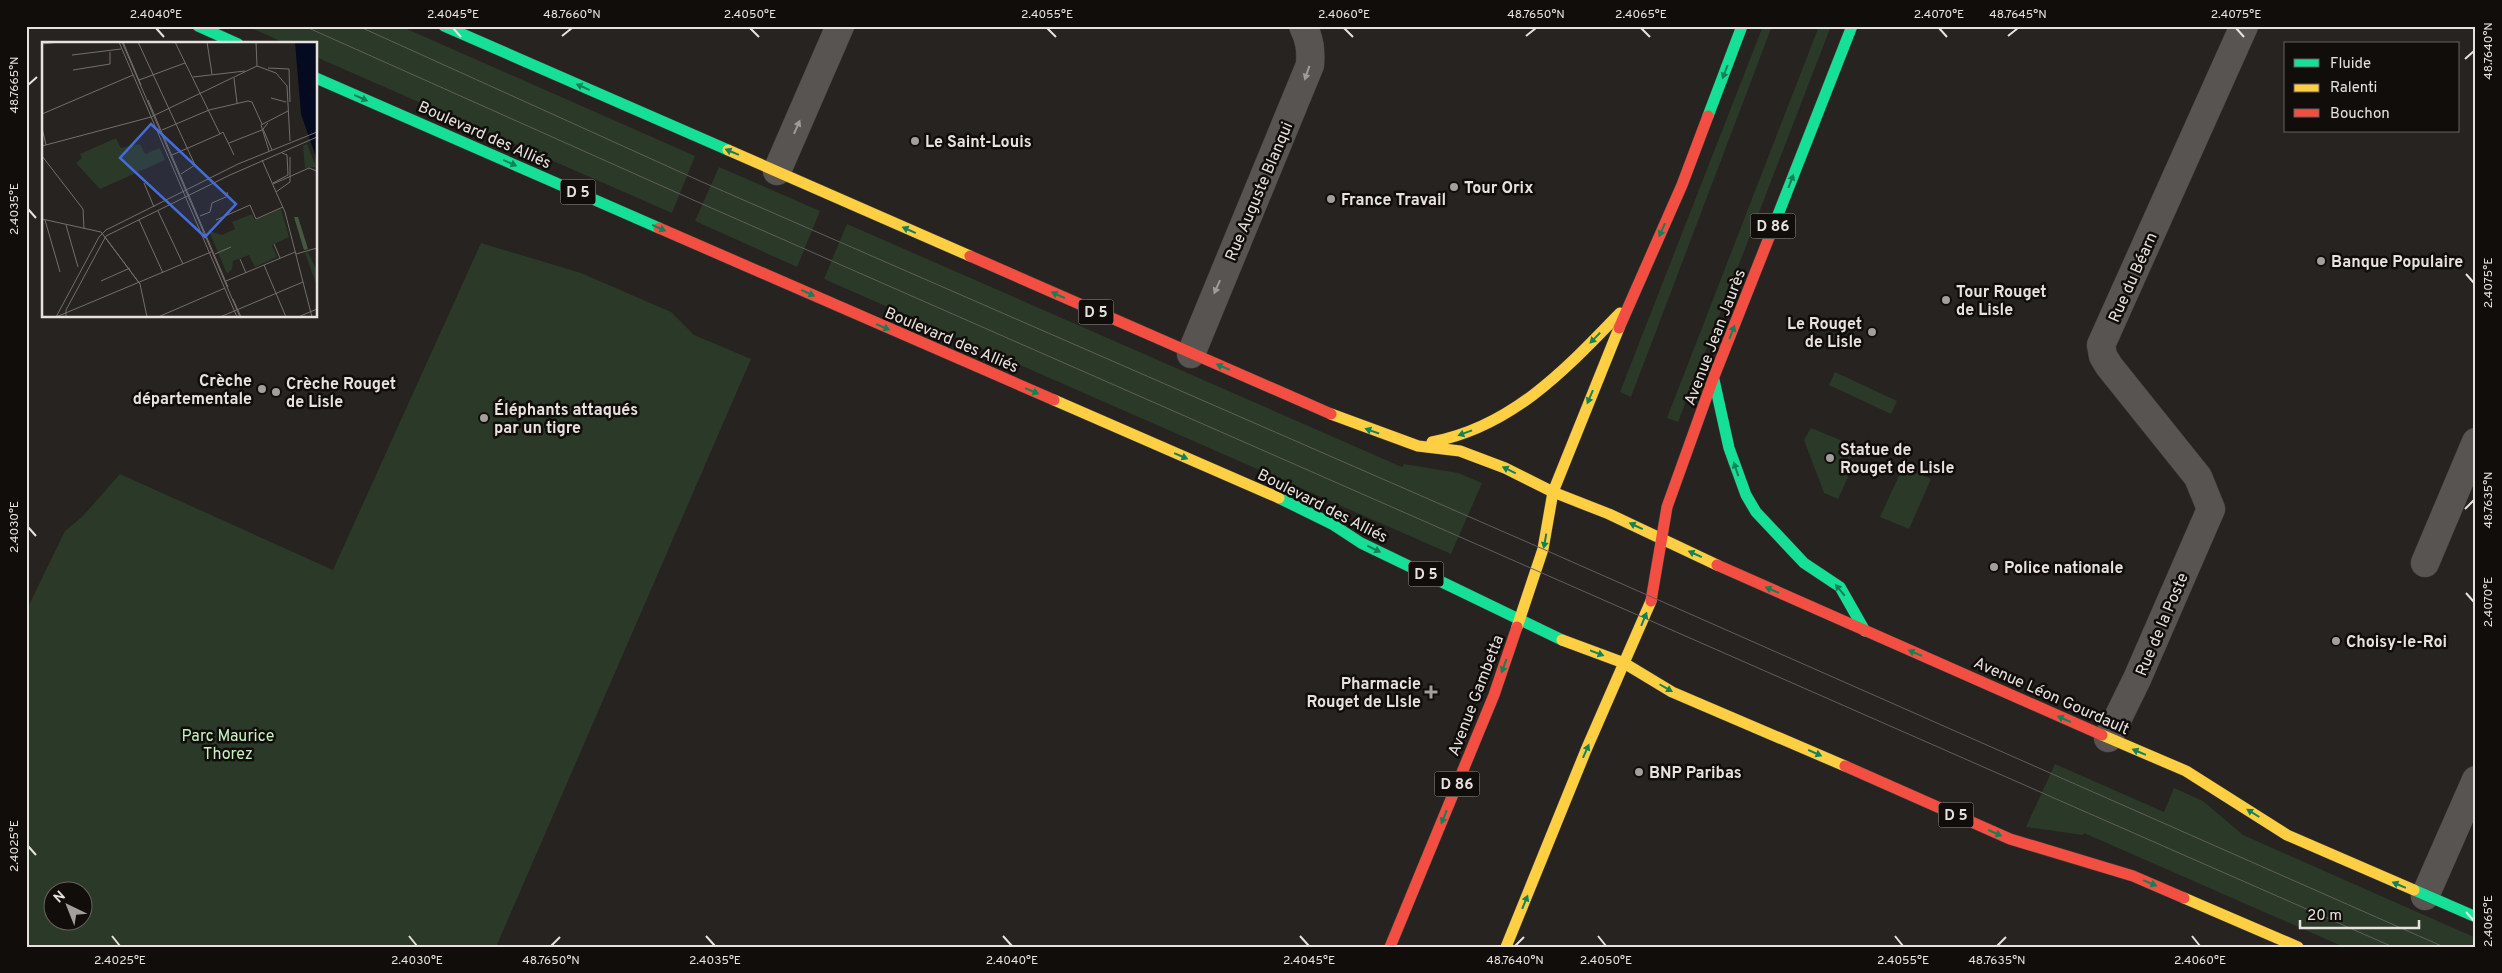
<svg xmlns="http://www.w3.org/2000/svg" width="2502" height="973" font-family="Overpass,sans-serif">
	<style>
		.green { fill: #2b3928; fill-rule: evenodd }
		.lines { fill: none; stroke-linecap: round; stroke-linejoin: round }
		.street-casing { stroke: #43403c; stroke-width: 29 }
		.fast-casing { stroke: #43403c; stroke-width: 12 }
		.slow-casing { stroke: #43403c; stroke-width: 12 }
		.jam-casing { stroke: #43403c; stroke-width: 12 }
		.street { stroke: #585451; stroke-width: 28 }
		.fast { stroke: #16e098; stroke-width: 11 }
		.slow { stroke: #ffcf43; stroke-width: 11 }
		.jam { stroke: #f24e42; stroke-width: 11 }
		.tram { stroke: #605e5c; stroke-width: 1 }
		.oneway { fill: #138158 }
		.oneway2 { fill: #a09b98 }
		.ticks { fill: none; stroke: #e7e2de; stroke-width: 2 }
		.poi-dot { fill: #a49f9c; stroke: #100d0a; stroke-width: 2 }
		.labels { text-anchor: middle; stroke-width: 5; stroke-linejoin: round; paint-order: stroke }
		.shield { fill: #100d0a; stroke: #a6a29e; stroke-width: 1 }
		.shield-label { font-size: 15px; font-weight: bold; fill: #e7e2de }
		.street-label { font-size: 16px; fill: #e7e2de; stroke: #100d0a }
		.poi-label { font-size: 16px; font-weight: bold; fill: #e7e2de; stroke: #100d0a; text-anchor: start }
		.park-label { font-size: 16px; fill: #c5f2bd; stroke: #100d0a }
		.inset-road { fill: none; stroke: #746f6c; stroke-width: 1 }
		.view { fill: #456cd9; fill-opacity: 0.15; stroke: #456cd9; stroke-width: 2.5 }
		.inset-edge { fill: none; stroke: #e7e2de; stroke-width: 2.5 }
		.neatline { fill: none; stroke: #e7e2de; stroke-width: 2 }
		.ticks-label { font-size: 12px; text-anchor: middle; fill: #e7e2de }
	</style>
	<rect width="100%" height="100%" fill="#272320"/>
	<g class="green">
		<polygon points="247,26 400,26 695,156 672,213 316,57 316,44 287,44"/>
		<polygon points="1763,26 1772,26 1631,397 1620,392"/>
		<polygon points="1819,26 1831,26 1678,422 1667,418"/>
		<polygon points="719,167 820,211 797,267 695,221"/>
		<polygon points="847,224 1402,467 1404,464 1458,473 1482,483 1451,554 824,279"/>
		<path d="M481,243L581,273L671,312L694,335L751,359L496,947H26V611L65,531L83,516L120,474L333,570ZM52,890H82V920H52Z"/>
		<polygon points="1835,372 1897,401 1891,414 1829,385"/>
		<polygon points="1811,428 1845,442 1853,466 1838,499 1824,493 1804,440"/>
		<polygon points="1903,467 1931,479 1909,529 1880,517"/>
		<polygon points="2055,764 2164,812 2174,788 2203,801 2243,835 2476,938 2476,947 2344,947 2084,833 2083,835 2026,827"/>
	</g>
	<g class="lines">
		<g class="street-casing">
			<g id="street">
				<polyline points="777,171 840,26"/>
				<path d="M1191,354L1310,65C1311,50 1310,40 1303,26"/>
				<polyline points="2425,563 2476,442"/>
				<polyline points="2108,738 2137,679 2211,509 2198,477 2109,366 2103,356 2101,345 2244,26"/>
				<polyline points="2425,896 2476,780"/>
			</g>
		</g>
		<g class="fast-casing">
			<g id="fast">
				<polyline points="198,26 238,44"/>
				<polyline points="444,26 728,150"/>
				<polyline points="316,78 659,228"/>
				<polyline points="1708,116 1742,26"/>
				<polyline points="1774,225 1852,26"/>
				<polyline points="1714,380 1729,448 1746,495 1756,512 1804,563 1840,587 1865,631"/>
				<polyline points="1279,498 1332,524 1361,543 1562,640"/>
				<polyline points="2414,890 2476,917"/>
			</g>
		</g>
		<g class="slow-casing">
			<g id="slow">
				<polyline points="728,150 970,256"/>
				<polyline points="1054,400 1279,498"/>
				<polyline points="1331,414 1418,446 1460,451 1505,468 1553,492 1609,514 1717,565"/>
				<path d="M1432,442C1512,427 1566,369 1620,313"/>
				<polyline points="1517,627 1543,549 1553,492 1619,328"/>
				<polyline points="1562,640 1624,663 1672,692 1845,766"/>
				<polyline points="2102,735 2186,771 2287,835 2414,890"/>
				<polyline points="2184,898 2298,947"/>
				<polyline points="1506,947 1586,750 1651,601"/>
			</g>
		</g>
		<g class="jam-casing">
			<g id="jam">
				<polyline points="659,228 1054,400"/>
				<polyline points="970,256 1331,414"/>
				<polyline points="1619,328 1682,185 1708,116"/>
				<polyline points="1717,565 2102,735"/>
				<polyline points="1651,601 1667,507 1713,379 1774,225"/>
				<polyline points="1845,766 2010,839 2133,876 2184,898"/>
				<polyline points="1390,947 1494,695 1517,627"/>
			</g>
		</g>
		<use href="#street" class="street"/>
		<use href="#fast" class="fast"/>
		<use href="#slow" class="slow"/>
		<use href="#jam" class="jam"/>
		<g class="tram">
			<polyline points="304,26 691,199 2393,947"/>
			<polyline points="358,26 700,181 1543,549 2444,947"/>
		</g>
	</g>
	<defs><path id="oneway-solid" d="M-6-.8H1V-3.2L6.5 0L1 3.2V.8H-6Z" transform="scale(1.25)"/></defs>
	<g class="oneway">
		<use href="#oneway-solid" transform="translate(1725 72) rotate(111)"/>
		<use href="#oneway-solid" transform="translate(583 87) rotate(-156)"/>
		<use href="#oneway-solid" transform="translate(361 98) rotate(24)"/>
		<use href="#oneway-solid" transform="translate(732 152) rotate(-157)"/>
		<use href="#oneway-solid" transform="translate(510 163) rotate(24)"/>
		<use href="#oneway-solid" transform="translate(1791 181) rotate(-69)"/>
		<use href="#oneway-solid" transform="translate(659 228) rotate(24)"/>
		<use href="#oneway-solid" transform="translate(909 230) rotate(-156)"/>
		<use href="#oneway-solid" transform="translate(1662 230) rotate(114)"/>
		<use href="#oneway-solid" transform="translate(808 293) rotate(25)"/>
		<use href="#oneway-solid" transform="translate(1058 295) rotate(-156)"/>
		<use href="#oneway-solid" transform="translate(883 327) rotate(23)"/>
		<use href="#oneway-solid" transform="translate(1732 332) rotate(-69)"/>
		<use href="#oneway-solid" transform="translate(1595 338) rotate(134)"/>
		<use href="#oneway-solid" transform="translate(1223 367) rotate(-157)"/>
		<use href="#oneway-solid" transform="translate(1032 391) rotate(23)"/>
		<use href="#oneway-solid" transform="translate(1590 397) rotate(113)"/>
		<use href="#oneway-solid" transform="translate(1372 431) rotate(-161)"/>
		<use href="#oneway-solid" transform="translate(1465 433) rotate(160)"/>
		<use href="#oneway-solid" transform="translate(1181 456) rotate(23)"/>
		<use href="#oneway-solid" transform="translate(1736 469) rotate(-109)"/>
		<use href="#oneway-solid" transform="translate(1509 470) rotate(-154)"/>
		<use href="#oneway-solid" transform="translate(1636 526) rotate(-155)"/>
		<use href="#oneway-solid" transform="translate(1545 541) rotate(100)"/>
		<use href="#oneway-solid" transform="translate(1374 549) rotate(26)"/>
		<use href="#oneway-solid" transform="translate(1695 554) rotate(-156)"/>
		<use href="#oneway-solid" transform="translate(1772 590) rotate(-157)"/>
		<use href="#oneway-solid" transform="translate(1840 590) rotate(-130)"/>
		<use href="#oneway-solid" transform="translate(1644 619) rotate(-68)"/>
		<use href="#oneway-solid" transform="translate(1597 653) rotate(21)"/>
		<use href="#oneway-solid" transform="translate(1915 653) rotate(-157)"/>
		<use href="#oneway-solid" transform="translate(1504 666) rotate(110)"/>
		<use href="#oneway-solid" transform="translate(1666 688) rotate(30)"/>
		<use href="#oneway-solid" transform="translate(2064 719) rotate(-156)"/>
		<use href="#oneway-solid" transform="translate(1586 751) rotate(-66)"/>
		<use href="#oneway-solid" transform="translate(2139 752) rotate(-157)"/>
		<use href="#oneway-solid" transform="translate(1815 753) rotate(24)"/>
		<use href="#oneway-solid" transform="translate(2253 813) rotate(-148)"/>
		<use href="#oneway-solid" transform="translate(1444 817) rotate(112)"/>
		<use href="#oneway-solid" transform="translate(1995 833) rotate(24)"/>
		<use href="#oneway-solid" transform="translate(2150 883) rotate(23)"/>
		<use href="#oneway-solid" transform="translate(2399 885) rotate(-157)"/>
		<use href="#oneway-solid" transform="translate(1525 902) rotate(-68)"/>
	</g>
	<g class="oneway2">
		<use href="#oneway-solid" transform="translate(1307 73) rotate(109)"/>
		<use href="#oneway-solid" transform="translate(797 127) rotate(-66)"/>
		<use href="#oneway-solid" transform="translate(1217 287) rotate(114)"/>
	</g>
	<path class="ticks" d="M156,28L164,37M453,28L461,37M750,28L759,37M1047,28L1056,37M1344,28L1353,37M1641,28L1650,37M1939,28L1947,37M2236,28L2244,37M562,36L572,28M1526,36L1536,28M2008,36L2018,28M2465,59L2474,51M28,85L37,77M28,209L36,218M2466,274L2474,283M2465,509L2474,500M28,527L36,536M2466,593L2474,602M28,846L36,855M2466,912L2474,921M112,936L120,946M409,936L417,946M706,936L715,946M1003,936L1012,946M1300,936L1309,946M1598,936L1606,946M1895,936L1903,946M2192,936L2200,946M551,946L560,937M1515,946L1524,937M1997,946L2006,937"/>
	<g class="poi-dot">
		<circle cx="915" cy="141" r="5"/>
		<circle cx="1454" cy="187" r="5"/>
		<circle cx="1331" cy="199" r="5"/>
		<circle cx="2321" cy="261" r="5"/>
		<circle cx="1946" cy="300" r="5"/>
		<circle cx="1872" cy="332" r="5"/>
		<circle cx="262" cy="389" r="5"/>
		<circle cx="276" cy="392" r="5"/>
		<circle cx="484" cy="418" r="5"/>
		<circle cx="1830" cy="458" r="5"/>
		<circle cx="1994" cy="567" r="5"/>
		<circle cx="2336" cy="641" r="5"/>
		<path d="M1428.5 684.5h5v5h5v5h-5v5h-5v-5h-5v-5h5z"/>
		<circle cx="1639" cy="772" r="5"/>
	</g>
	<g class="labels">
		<g class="shield">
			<rect x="560.5" y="179.5" width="35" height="25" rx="4"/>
			<rect x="1750.5" y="213.5" width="45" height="25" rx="4"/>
			<rect x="1078.5" y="299.5" width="35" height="25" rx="4"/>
			<rect x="1408.5" y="561.5" width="35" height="25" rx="4"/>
			<rect x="1434.5" y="771.5" width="45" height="25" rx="4"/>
			<rect x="1938.5" y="802.5" width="35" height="25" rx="4"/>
		</g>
		<g class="shield-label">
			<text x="578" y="197">D 5</text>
			<text x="1773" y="231">D 86</text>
			<text x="1096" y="317">D 5</text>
			<text x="1426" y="579">D 5</text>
			<text x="1457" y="789">D 86</text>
			<text x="1956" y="820">D 5</text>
		</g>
		<g class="street-label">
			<text transform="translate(485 134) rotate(24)" y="6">Boulevard des Alliés</text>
			<text transform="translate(1258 191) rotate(-67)" y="6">Rue Auguste Blanqui</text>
			<text transform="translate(2132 277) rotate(-66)" y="6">Rue du Béarn</text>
			<text transform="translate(1714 337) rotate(-69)" y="6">Avenue Jean Jaurès</text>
			<text transform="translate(952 339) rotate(23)" y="6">Boulevard des Alliés</text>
			<text transform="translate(1323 505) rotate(27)" y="6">Boulevard des Alliés</text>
			<text transform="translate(2161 624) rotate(-67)" y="6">Rue de la Poste</text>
			<text transform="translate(1475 695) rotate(-69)" y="6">Avenue Gambetta</text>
			<text transform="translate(2052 695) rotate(24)" y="6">Avenue Léon Gourdault</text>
		</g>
		<g class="poi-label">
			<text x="925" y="147">Le Saint-Louis</text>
			<text x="1464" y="193">Tour Orix</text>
			<text x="1341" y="205">France Travail</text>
			<text x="2331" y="267">Banque Populaire</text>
			<text x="1956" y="297">Tour Rouget<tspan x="1956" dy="18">de Lisle</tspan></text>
			<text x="1862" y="329" text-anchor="end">Le Rouget<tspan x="1862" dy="18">de Lisle</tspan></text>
			<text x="252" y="386" text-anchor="end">Crèche<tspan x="252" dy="18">départementale</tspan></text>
			<text x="286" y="389">Crèche Rouget<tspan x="286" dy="18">de Lisle</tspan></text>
			<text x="494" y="415">Éléphants attaqués<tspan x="494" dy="18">par un tigre</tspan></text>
			<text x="1840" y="455">Statue de<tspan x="1840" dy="18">Rouget de Lisle</tspan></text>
			<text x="2004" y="573">Police nationale</text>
			<text x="2346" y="647">Choisy-le-Roi</text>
			<text x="1421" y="689" text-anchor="end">Pharmacie<tspan x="1421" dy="18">Rouget de LIsle</tspan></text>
			<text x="1649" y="778">BNP Paribas</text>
		</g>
		<g class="park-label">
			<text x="228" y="741">Parc Maurice<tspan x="228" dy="18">Thorez</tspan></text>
		</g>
	</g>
	<g transform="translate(42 42)">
		<rect width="275" height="275" fill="#272320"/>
		<path d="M74,96L79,106L98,102L103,112L118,106L123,118L58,147L34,121L40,116L38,112ZM265,102L274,125L263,126L261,104ZM239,167L247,195L230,203L235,215L213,225L207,213L191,219L190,227L185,232L167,189L180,193L193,187L190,180L210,172L213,178ZM266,210L275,229V244L263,211Z" fill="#2b3928"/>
		<path d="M252,175H256L266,207L262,208Z" fill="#455941"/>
		<path d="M253,0H275V118L259,72Z" fill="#040a1f"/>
		<path class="inset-road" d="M77,0L195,275M80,0L198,275M81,0L99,43M96,0L153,123L139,132M133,0L178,92M165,0L170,32M214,0L215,24L234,31L245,44L248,99M0,2L18,0M30,13L79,7M226,26L247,27L248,60M31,28L68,22V10M151,35L203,29M192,36L195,61M97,38L143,21M229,56L244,60M106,58L186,245M0,72L91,33M226,81L221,87L230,108M0,86L4,103M120,88L167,68L206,59L210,60L220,82M178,92L181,90L192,113M187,101L220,88M0,104L109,75L215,24M227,109L219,83L246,69M240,111L245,113L246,133M130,113L178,92M0,114L41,167L42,187M220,118L234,150L248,140V115M102,141L112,165M231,141L246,133M231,142L267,126L275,129M234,150L243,170L270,275M116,169L141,222M158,174L168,170L170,161L186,154L185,150M0,177L59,190L98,242L63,195M3,178L18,230M97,178L121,231M174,178L208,163L214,177L241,165M24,183L36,225M232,202L238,216M173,212L189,205M254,212L275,206M198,217L204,231M222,223L244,275M59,239L88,226M184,239L253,210M98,242L105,275M191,257L199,275M14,275L57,195L64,188L196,122L275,90M14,275L169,210M24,275V268L64,194L188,133L275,95M116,275L183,246M178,275L261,240M256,275L275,267"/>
		<path class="view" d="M109,82L194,162L163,195L78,116Z"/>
		<rect width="275" height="275" class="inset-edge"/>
	</g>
	<rect width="2502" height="973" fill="none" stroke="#100d0a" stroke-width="55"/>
	<rect x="2284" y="42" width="175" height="90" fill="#100d0a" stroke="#66625f"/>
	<rect x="2294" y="59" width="25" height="8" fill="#16e098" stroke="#66625f"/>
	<text x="2330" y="68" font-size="15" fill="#e7e2de">Fluide</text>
	<rect x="2294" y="84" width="25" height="8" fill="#ffcf43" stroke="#66625f"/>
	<text x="2330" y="92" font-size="15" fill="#e7e2de">Ralenti</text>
	<rect x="2294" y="109" width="25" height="8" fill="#f24e42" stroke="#66625f"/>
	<text x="2330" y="118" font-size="15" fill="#e7e2de">Bouchon</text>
	<g transform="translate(68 906) rotate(317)"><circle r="24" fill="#100d0a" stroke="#66625f"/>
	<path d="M0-4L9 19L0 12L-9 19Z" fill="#a49f9c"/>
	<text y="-8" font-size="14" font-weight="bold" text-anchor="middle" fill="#e7e2de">N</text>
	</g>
	<path d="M2300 920v8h119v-8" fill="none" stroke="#e7e2de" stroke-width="2.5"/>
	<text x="2307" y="920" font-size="15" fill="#e7e2de" stroke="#100d0a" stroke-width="4" paint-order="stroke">20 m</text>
	<rect x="28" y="28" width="2446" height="918" class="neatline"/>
	<g class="ticks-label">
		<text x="156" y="18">2.4040°E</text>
		<text x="453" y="18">2.4045°E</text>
		<text x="572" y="18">48.7660°N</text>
		<text x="750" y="18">2.4050°E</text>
		<text x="1047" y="18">2.4055°E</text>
		<text x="1344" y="18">2.4060°E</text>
		<text x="1536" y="18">48.7650°N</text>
		<text x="1641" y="18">2.4065°E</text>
		<text x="1939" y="18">2.4070°E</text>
		<text x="2018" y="18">48.7645°N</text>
		<text x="2236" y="18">2.4075°E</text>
		<text transform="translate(2488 51) rotate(-90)" y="4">48.7640°N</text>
		<text transform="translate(14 85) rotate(-90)" y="4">48.7665°N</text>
		<text transform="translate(14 209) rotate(-90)" y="4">2.4035°E</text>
		<text transform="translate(2488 283) rotate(-90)" y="4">2.4075°E</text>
		<text transform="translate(2488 500) rotate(-90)" y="4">48.7635°N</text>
		<text transform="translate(14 527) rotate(-90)" y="4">2.4030°E</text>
		<text transform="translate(2488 602) rotate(-90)" y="4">2.4070°E</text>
		<text transform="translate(14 846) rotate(-90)" y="4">2.4025°E</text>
		<text transform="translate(2488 921) rotate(-90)" y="4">2.4065°E</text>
		<text x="120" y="964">2.4025°E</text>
		<text x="417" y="964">2.4030°E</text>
		<text x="551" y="964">48.7650°N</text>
		<text x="715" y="964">2.4035°E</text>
		<text x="1012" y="964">2.4040°E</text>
		<text x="1309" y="964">2.4045°E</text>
		<text x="1515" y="964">48.7640°N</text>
		<text x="1606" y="964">2.4050°E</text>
		<text x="1903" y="964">2.4055°E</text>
		<text x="1997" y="964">48.7635°N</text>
		<text x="2200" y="964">2.4060°E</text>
	</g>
</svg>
